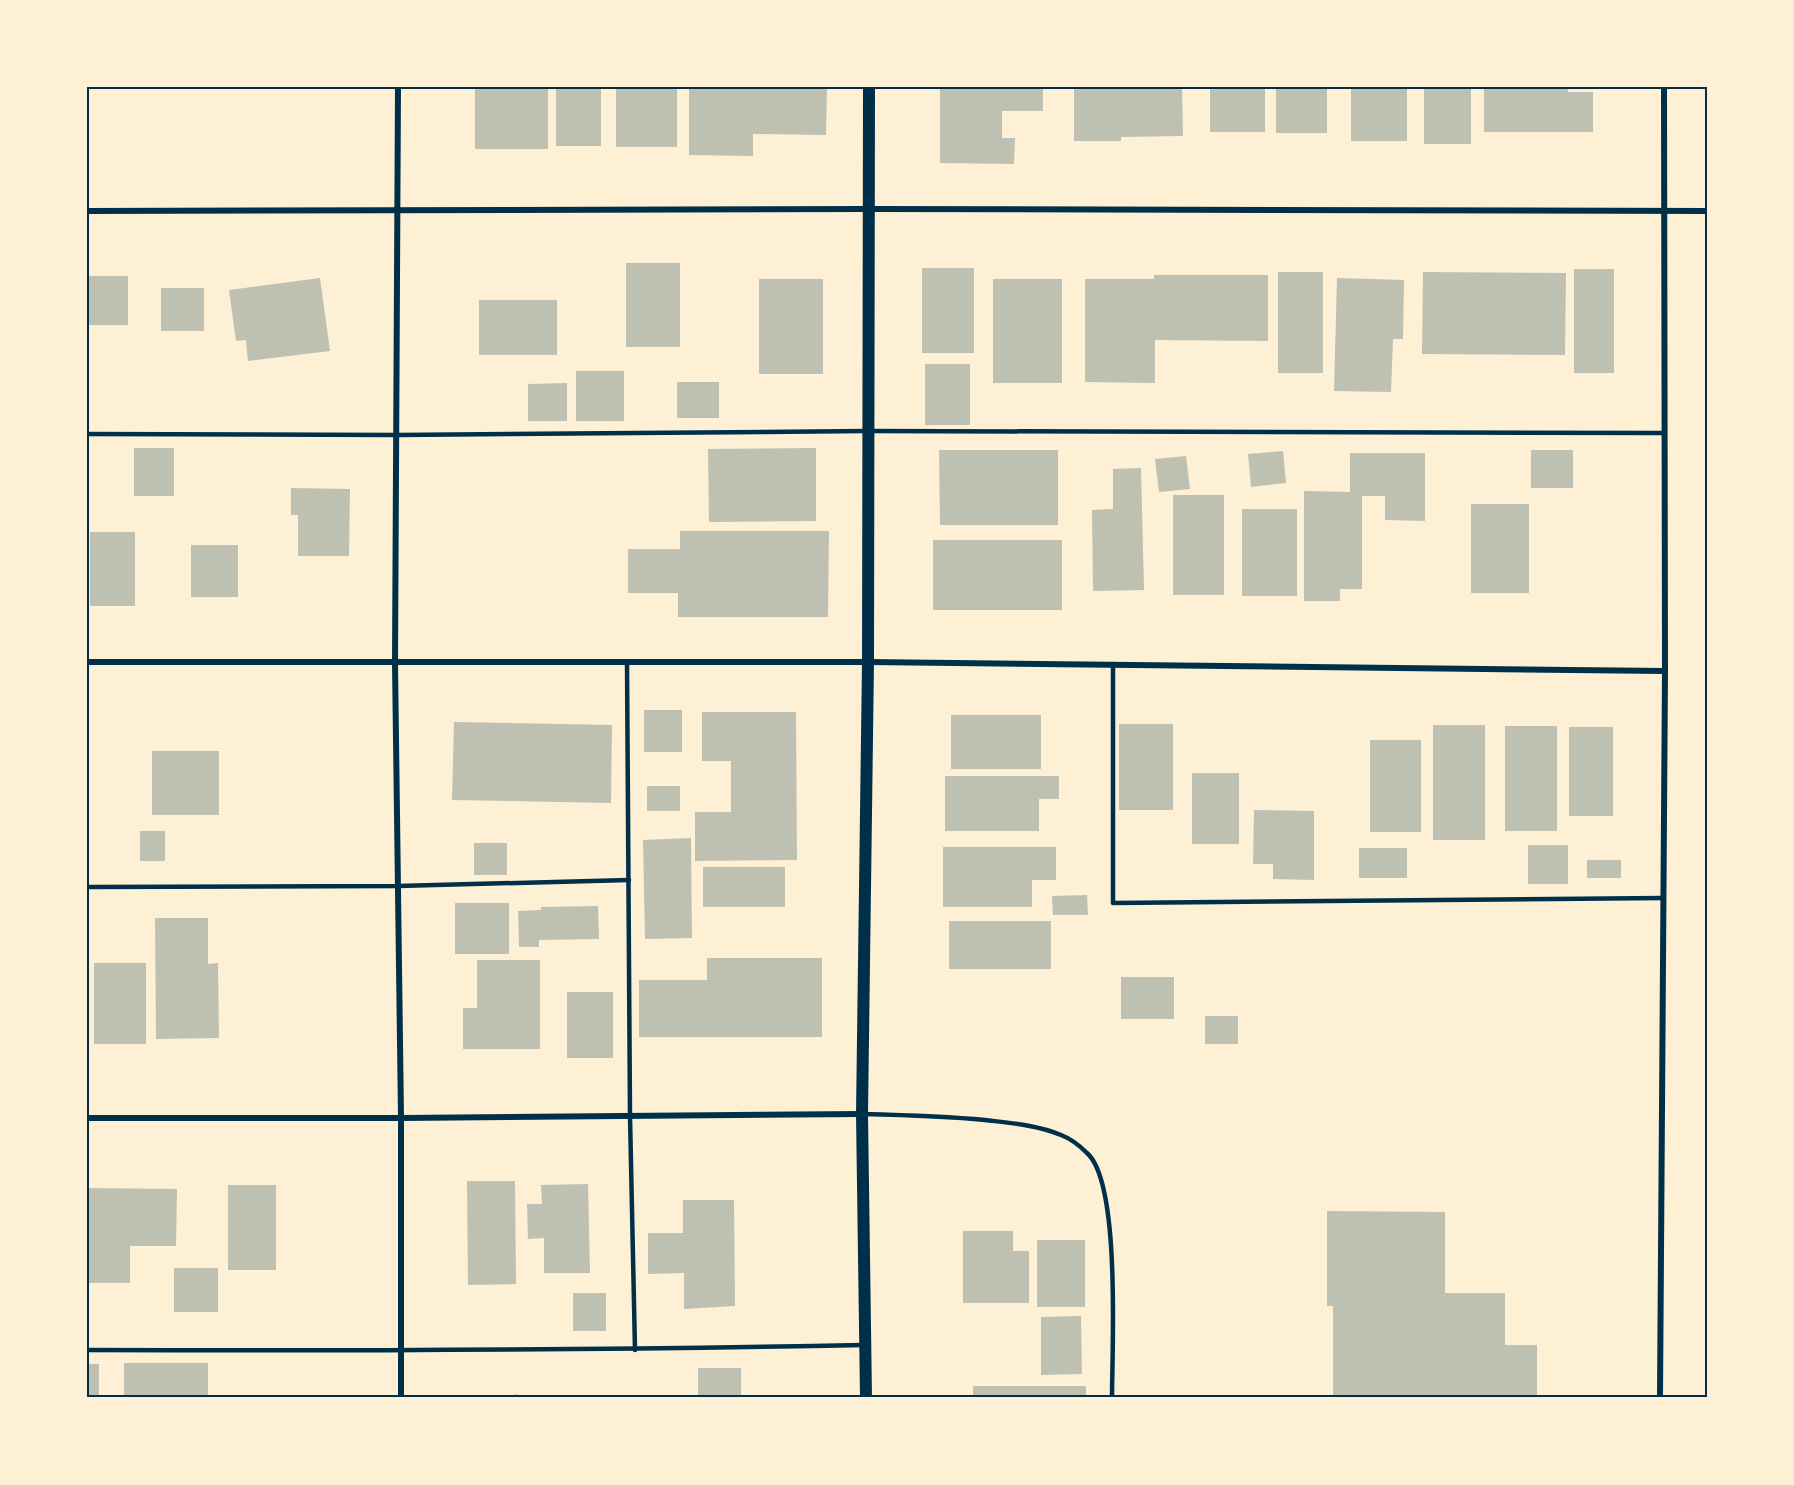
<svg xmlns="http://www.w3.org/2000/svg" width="1794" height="1485" font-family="'PT Sans',sans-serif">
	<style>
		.building { fill: #bec0b2 }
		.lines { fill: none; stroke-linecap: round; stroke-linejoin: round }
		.service { stroke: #003049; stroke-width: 4.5 }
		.minor { stroke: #003049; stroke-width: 6 }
		.secondary { stroke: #003049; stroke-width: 12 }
		.neatline { fill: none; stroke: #003049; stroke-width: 2 }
	</style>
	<rect width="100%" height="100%" fill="#fdf0d5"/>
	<g class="building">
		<rect x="475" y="87" width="73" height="62"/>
		<rect x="556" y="87" width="45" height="59"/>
		<rect x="616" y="87" width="61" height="60"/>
		<polygon points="689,87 827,87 826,135 753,134 753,156 689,155"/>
		<polygon points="940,87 1043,87 1043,111 1002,111 1002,138 1015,138 1014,164 940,163"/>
		<polygon points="1074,87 1182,87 1183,136 1121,137 1121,141 1074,141"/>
		<rect x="1210" y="87" width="55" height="45"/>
		<rect x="1276" y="87" width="51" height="46"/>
		<rect x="1351" y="87" width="56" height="54"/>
		<rect x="1424" y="87" width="47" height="57"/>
		<polygon points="1484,87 1568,87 1568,92 1593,92 1593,132 1484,132"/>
		<rect x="626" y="263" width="54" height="84"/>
		<rect x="922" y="268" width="52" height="85"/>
		<rect x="1574" y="269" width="40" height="104"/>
		<rect x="1278" y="272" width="45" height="101"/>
		<polygon points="1423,272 1566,273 1565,355 1422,354"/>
		<polygon points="1154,275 1268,275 1268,341 1155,340 1155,383 1085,382 1085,279 1154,279"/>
		<rect x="87" y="276" width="41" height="49"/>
		<polygon points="320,278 330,351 248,361 246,340 236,341 229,290"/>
		<polygon points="1337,278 1404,280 1403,339 1393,339 1391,392 1334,391"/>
		<rect x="759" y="279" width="64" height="95"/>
		<rect x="993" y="279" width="69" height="104"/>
		<rect x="161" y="288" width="43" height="43"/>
		<rect x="479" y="300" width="78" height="55"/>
		<rect x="925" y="364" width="45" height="61"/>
		<rect x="576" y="371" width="48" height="50"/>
		<rect x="677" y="382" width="42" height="36"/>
		<polygon points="567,383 567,421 528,421 528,384"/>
		<rect x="134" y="448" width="40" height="48"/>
		<polygon points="816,448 816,521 709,522 708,449"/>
		<polygon points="939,450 1058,450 1058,525 940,525"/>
		<rect x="1531" y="450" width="42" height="38"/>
		<polygon points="1283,451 1286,483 1251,487 1248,454"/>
		<polygon points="1350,453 1425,453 1425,521 1385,520 1385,496 1362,496 1362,589 1340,589 1340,601 1304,601 1304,491 1350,492"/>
		<polygon points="1186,456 1190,489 1159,492 1155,459"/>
		<polygon points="1141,468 1144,590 1093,591 1092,510 1113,509 1113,469"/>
		<polygon points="291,488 350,489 349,556 298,556 298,515 291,515"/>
		<rect x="1173" y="495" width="51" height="100"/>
		<rect x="1471" y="504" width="58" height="89"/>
		<rect x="1242" y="509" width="55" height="87"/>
		<polygon points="680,531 829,531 828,617 678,617 678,593 628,593 628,549 680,549"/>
		<rect x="90" y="532" width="45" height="74"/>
		<rect x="933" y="540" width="129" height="70"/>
		<rect x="191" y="545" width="47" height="52"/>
		<rect x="644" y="710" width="38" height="42"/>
		<polygon points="702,712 796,712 797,860 695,861 695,812 731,812 731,761 702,761"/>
		<rect x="951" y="715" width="90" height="54"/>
		<polygon points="454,722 612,725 611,803 452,800"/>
		<rect x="1119" y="724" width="54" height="86"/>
		<rect x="1433" y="725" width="52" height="115"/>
		<rect x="1505" y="726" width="52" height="105"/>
		<rect x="1569" y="727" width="44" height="89"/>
		<rect x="1370" y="740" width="51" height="92"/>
		<rect x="152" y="751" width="67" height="64"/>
		<rect x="1192" y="773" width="47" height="71"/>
		<polygon points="945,776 1059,776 1059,799 1039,799 1039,831 945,831"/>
		<rect x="647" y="786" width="33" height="25"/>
		<polygon points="1254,810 1314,811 1314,880 1273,879 1273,864 1253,864"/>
		<rect x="140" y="831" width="25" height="30"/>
		<polygon points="691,838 692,938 645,939 643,840"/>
		<rect x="474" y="843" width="33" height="32"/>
		<rect x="1528" y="845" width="40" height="39"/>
		<polygon points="943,847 1056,847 1056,880 1032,880 1032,907 943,907"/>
		<rect x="1359" y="848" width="48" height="30"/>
		<rect x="1587" y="860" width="34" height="18"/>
		<rect x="703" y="867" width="82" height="40"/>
		<polygon points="1087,895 1088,915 1053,915 1052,896"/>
		<rect x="455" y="903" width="54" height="51"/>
		<polygon points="598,906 599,939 539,940 539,947 519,947 518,911 541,910 541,907"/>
		<polygon points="155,918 208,918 208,964 218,963 219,1038 156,1039"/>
		<rect x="949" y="921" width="102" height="48"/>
		<polygon points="707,958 822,958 822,1037 639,1037 639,980 707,980"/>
		<polygon points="477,960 540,960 540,1049 463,1049 463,1008 477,1008"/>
		<rect x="94" y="963" width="52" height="81"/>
		<rect x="1121" y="977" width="53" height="42"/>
		<rect x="567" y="992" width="46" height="66"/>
		<rect x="1205" y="1016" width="33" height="28"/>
		<polygon points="467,1181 515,1181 516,1284 468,1285"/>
		<polygon points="588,1184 590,1273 544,1273 544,1238 528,1239 527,1204 542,1204 541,1185"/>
		<rect x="228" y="1185" width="48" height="85"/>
		<polygon points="87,1188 177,1189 176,1246 130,1246 130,1283 87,1283"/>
		<polygon points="683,1200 734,1200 735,1306 684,1309 684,1273 648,1274 648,1233 683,1233"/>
		<polygon points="1327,1211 1445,1212 1445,1293 1505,1293 1505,1345 1537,1345 1537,1398 1333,1398 1333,1306 1327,1306"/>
		<polygon points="963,1231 1013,1231 1013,1251 1029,1251 1029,1303 963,1303"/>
		<rect x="1037" y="1240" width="48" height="67"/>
		<rect x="174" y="1268" width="44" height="44"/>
		<rect x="573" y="1293" width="33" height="38"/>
		<polygon points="1081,1316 1082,1374 1041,1375 1041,1317"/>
		<rect x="124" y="1363" width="84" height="35"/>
		<rect x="87" y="1364" width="12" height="34"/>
		<polygon points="698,1368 741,1368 741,1398 675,1398 675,1395 698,1395"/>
		<rect x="973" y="1386" width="113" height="12"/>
		<polygon points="518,1394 519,1398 505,1398 505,1397"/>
		<rect x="265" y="1395" width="38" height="3"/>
	</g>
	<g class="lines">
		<g class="service">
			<polyline points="87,434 397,435 868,431 1665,433"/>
			<polyline points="627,662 630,1116 635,1350"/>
			<polyline points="1113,664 1113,903 1663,898"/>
			<polyline points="87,887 398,886 629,880"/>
			<path d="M862,1114C903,1115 944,1116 985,1120C1010,1123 1037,1125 1061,1135C1069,1138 1080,1146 1087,1153C1121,1183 1112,1350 1112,1398"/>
			<path d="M87,1350C346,1351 604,1350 863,1345"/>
		</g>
		<g class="minor">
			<polyline points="398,87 395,663 401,1118 401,1398"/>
			<polyline points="87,211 869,209 1707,211"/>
			<polyline points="87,662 868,662 1665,671"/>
			<polyline points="87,1118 401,1118 862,1114"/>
			<polyline points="1660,1398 1665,671 1664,87"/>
		</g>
		<polyline class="secondary" points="866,1398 862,1114 868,662 869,87"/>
	</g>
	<rect width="1794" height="1485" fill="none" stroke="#fdf0d5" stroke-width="177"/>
	<rect x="88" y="88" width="1618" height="1308" class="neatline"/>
</svg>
